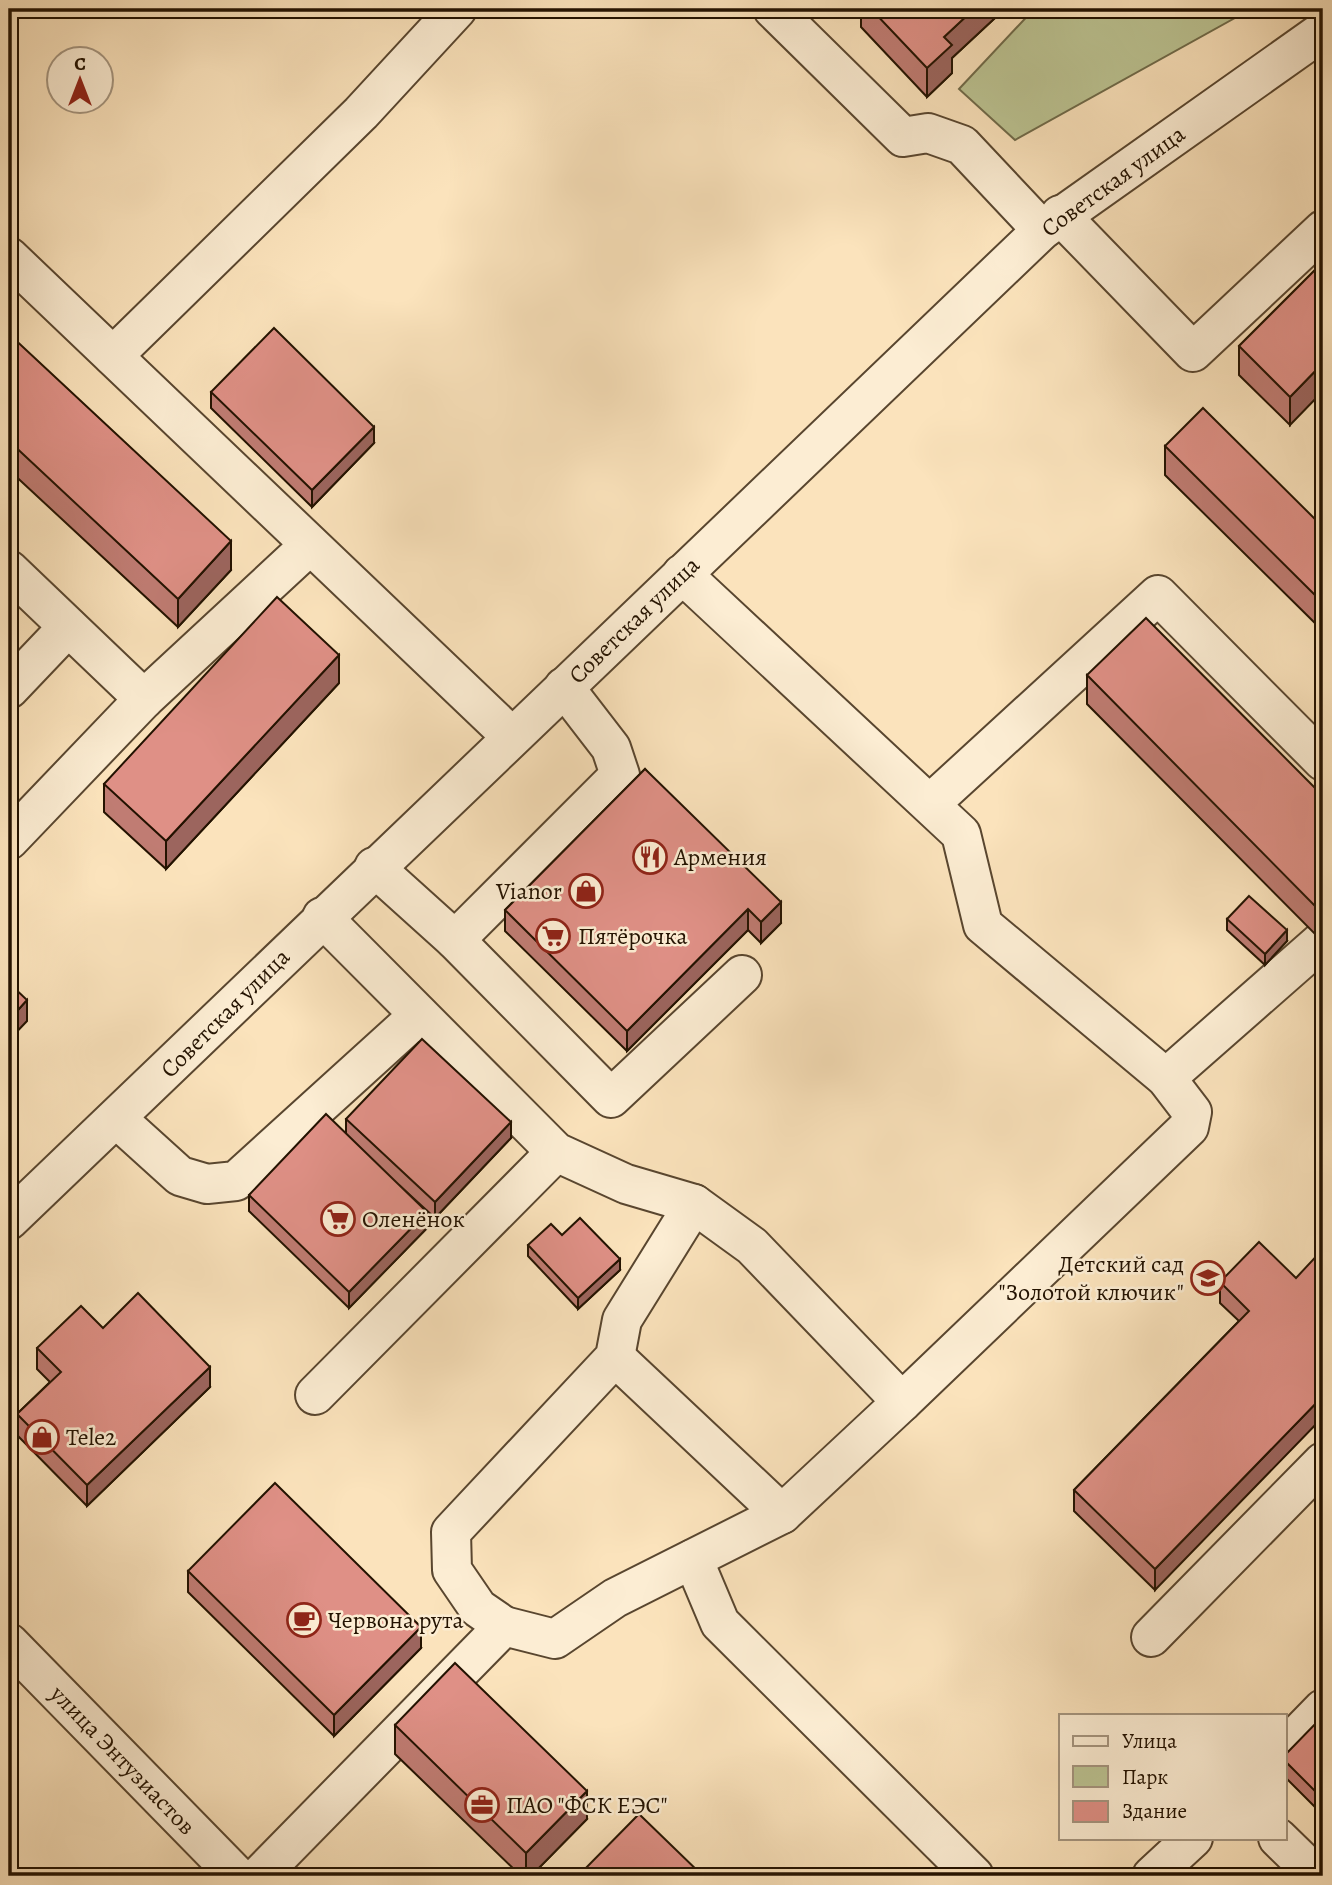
<svg xmlns="http://www.w3.org/2000/svg" width="1332" height="1885" font-family="Alegreya,serif">
	<style>
		.green { fill: #bcc493; stroke: #706b4a; stroke-width: 2 }
		.lines { fill: none; stroke-linecap: round; stroke-linejoin: round }
		.minor-casing { stroke: #59462f; stroke-width: 42 }
		.minor { stroke: #fcedd3; stroke-width: 38 }
		.wall { fill: #c07c73; stroke: #231200; stroke-width: 2 }
		.shaded-wall { fill: #9c655e; stroke: #231200; stroke-width: 2 }
		.building { fill: #df9086; stroke: #231200; stroke-width: 2 }
		.labels { text-anchor: middle; stroke-width: 5; stroke-linejoin: round; paint-order: stroke }
		.street-label { font-size: 24px; fill: #231200; stroke: #fcedd3 }
		.poi-label { font-size: 24px; fill: #231200; stroke: #fcedd3; text-anchor: start }
	</style>
	<rect width="100%" height="100%" fill="#fbe3bc"/>
	<filter id="stains"><feTurbulence type="fractalNoise" baseFrequency=".00286" numOctaves="4"/><feColorMatrix values="0 0 0 0 .2 0 0 0 0 .09 0 0 0 0 .02 0 0 0 .5 -.17"/></filter>
	<radialGradient id="worn" r=".72"><stop offset=".6" stop-color="#630" stop-opacity="0"/><stop offset="1" stop-color="#630" stop-opacity=".3"/></radialGradient>
	<polygon class="green" points="1034,9 1251,9 1015,140 959,89"/>
	<g class="lines">
		<g class="minor-casing">
			<g id="minor">
				<polyline points="773,9 903,137 928,133 962,145 1042,230"/>
				<polyline points="1060,215 1193,352 1323,230"/>
				<polyline points="9,257 511,736"/>
				<polyline points="113,356 361,113 457,9"/>
				<polyline points="9,570 144,699 310,545"/>
				<polyline points="9,689 68,627"/>
				<polyline points="930,804 1158,595 1323,761"/>
				<polyline points="9,840 144,699"/>
				<polyline points="374,867 455,940 620,775 611,748 564,687"/>
				<polyline points="322,917 556,1152 626,1184 694,1204 752,1246 902,1402 1189,1127 1192,1112 1166,1078 983,925 961,834 682,574"/>
				<polyline points="455,940 611,1098 742,975"/>
				<polyline points="1166,1078 1323,940"/>
				<polyline points="117,1119 180,1176 207,1184 236,1181 419,1015"/>
				<polyline points="9,1220 1042,230 1323,31"/>
				<polyline points="615,1357 782,1514 902,1402"/>
				<polyline points="315,1395 556,1152"/>
				<polyline points="693,1559 720,1623 974,1876"/>
				<polyline points="504,1626 555,1639 615,1598 782,1514"/>
				<polyline points="1151,1637 1323,1462"/>
				<polyline points="9,1643 237,1876"/>
				<polyline points="1285,1748 1323,1709"/>
				<polyline points="1278,1838 1317,1876"/>
				<polyline points="259,1876 504,1626 478,1608 452,1570 451,1532 615,1357 622,1320 694,1204"/>
				<polyline points="1152,1876 1193,1838"/>
			</g>
		</g>
		<use href="#minor" class="minor"/>
	</g>
	<g class="wall">
		<polygon points="861,9 996,9 996,17 952,58 952,73 927,97 861,27"/>
		<polygon points="1323,262 1290,425 1239,375 1239,346"/>
		<polygon points="9,334 231,570 178,627 9,470"/>
		<polygon points="211,392 374,443 312,507 211,408"/>
		<polygon points="1165,446 1323,527 1323,631 1165,475"/>
		<polygon points="1087,675 1323,796 1317,936 1087,704"/>
		<polygon points="339,683 166,869 104,812 104,784"/>
		<polygon points="645,769 781,923 761,943 748,930 627,1051 505,931 505,910"/>
		<polygon points="1227,919 1287,941 1265,965 1227,930"/>
		<polygon points="346,1119 511,1138 435,1218 399,1185 427,1228 349,1308 249,1211 249,1195 346,1134"/>
		<polygon points="562,1235 620,1270 578,1309 528,1256 528,1245"/>
		<polygon points="1296,1278 1155,1590 1074,1511 1074,1490 1239,1321 1220,1303 1220,1282"/>
		<polygon points="103,1328 210,1387 87,1506 17,1435 17,1414 50,1382 37,1369 37,1348"/>
		<polygon points="188,1571 421,1648 334,1736 188,1592"/>
		<polygon points="1323,1723 1323,1815 1285,1777 1285,1755"/>
		<polygon points="395,1725 587,1819 531,1876 521,1876 395,1754"/>
	</g>
	<g class="shaded-wall">
		<polygon points="355,9 361,9 355,14"/>
		<polygon points="974,9 996,9 996,17 952,58 952,73 927,97 927,68 944,37"/>
		<polygon points="1323,363 1323,391 1290,425 1290,397"/>
		<polygon points="374,427 374,443 312,507 312,490"/>
		<polygon points="231,541 231,570 178,627 178,599"/>
		<polygon points="339,655 339,683 166,869 166,841"/>
		<polygon points="1323,901 1323,930 1317,936 1317,908"/>
		<polygon points="781,902 781,923 761,943 761,922"/>
		<polygon points="748,909 748,930 627,1051 627,1031"/>
		<polygon points="1287,930 1287,941 1265,965 1265,954"/>
		<polygon points="27,1000 27,1021 9,1040 9,1020"/>
		<polygon points="511,1122 511,1138 435,1218 435,1202"/>
		<polygon points="427,1212 427,1228 349,1308 349,1292"/>
		<polygon points="620,1259 620,1270 578,1309 578,1298"/>
		<polygon points="210,1367 210,1387 87,1506 87,1485"/>
		<polygon points="1323,1396 1323,1417 1155,1590 1155,1569"/>
		<polygon points="421,1627 421,1648 334,1736 334,1715"/>
		<polygon points="587,1791 587,1819 531,1876 526,1876 526,1853"/>
	</g>
	<g class="building">
		<polygon points="871,9 974,9 944,37 952,45 927,68"/>
		<polygon points="1323,262 1323,363 1290,397 1239,346"/>
		<polygon points="274,328 374,427 312,490 211,392"/>
		<polygon points="9,334 231,541 178,599 9,441"/>
		<polygon points="1203,408 1323,527 1323,603 1165,446"/>
		<polygon points="277,597 339,655 166,841 104,784"/>
		<polygon points="1146,618 1323,796 1323,901 1317,908 1087,675"/>
		<polygon points="645,769 781,902 761,922 748,909 627,1031 505,910"/>
		<polygon points="1249,896 1287,930 1265,954 1227,919"/>
		<polygon points="9,983 27,1000 9,1020"/>
		<polygon points="422,1039 511,1122 435,1202 346,1119"/>
		<polygon points="326,1114 427,1212 349,1292 249,1195"/>
		<polygon points="580,1218 620,1259 578,1298 528,1245 551,1224 562,1235"/>
		<polygon points="1259,1242 1296,1278 1323,1249 1323,1396 1155,1569 1074,1490 1249,1311 1220,1282"/>
		<polygon points="138,1293 210,1367 87,1485 17,1414 61,1372 37,1348 81,1306 103,1328"/>
		<polygon points="275,1483 421,1627 334,1715 188,1571"/>
		<polygon points="455,1663 587,1791 526,1853 395,1725"/>
		<polygon points="1320,1719 1323,1723 1323,1799 1285,1761 1285,1755"/>
		<polygon points="639,1814 703,1876 578,1876"/>
	</g>
	<defs>
		<g id="restaurant-ring" transform="scale(1.75)"><circle r="9.5" fill="#fcedd3" stroke="#8f2418" stroke-width="1.5"/><path d="M-5-6h1v4h1v-4h1v4h1v-4h1v5L-1.5 .5V6h-2V.5L-5-1ZM5-6V6H3V1.5H1.5Q1.5-4 5-6Z" fill="#8f2418"/></g>
		<g id="shop-ring" transform="scale(1.75)"><circle r="9.5" fill="#fcedd3" stroke="#8f2418" stroke-width="1.5"/><path d="M-5-2.5h2.3a2.7 3.5 0 0 1 5.4 0H5L5.5 6h-11ZM-1.5-2.5h3a1.5 2.3 0 0 0-3 0Z" fill="#8f2418"/></g>
		<g id="supermarket-ring" transform="scale(1.75)"><circle r="9.5" fill="#fcedd3" stroke="#8f2418" stroke-width="1.5"/><path d="M-6-5.5h2.5l.6 2H6L4.5 2H-2.5L-4.4-4H-6ZM-1.5 3.2a1.3 1.3 0 1 0 .1 0ZM3 3.2a1.3 1.3 0 1 0 .1 0Z" fill="#8f2418"/></g>
		<g id="school-ring" transform="scale(1.75)"><circle r="9.5" fill="#fcedd3" stroke="#8f2418" stroke-width="1.5"/><path d="M0-5L7-2L0 1L-7-2ZM-4 1L0 2.5L4 1V4Q0 6-4 4Z" fill="#8f2418"/></g>
		<g id="cafe-ring" transform="scale(1.75)"><circle r="9.5" fill="#fcedd3" stroke="#8f2418" stroke-width="1.5"/><path d="M-5.5-4.5H6V0H3Q3 3.5 0 3.5H-2.5Q-5.5 3.5-5.5 0ZM3-3.2v2h1.7v-2ZM-6 4.5H4V6H-6Z" fill="#8f2418"/></g>
		<g id="office-ring" transform="scale(1.75)"><circle r="9.5" fill="#fcedd3" stroke="#8f2418" stroke-width="1.5"/><path d="M-6-3h4V-5.5h4V-3h4V5H-6ZM-1-4.5V-3h2v-1.5ZM-6 0V1H6V0Z" fill="#8f2418"/></g>
	</defs>
	<g fill-rule="evenodd">
		<use href="#restaurant-ring" x="650" y="857"/>
		<use href="#shop-ring" x="586" y="891"/>
		<use href="#supermarket-ring" x="553" y="936"/>
		<use href="#supermarket-ring" x="338" y="1219"/>
		<use href="#school-ring" x="1208" y="1278"/>
		<use href="#shop-ring" x="42" y="1437"/>
		<use href="#cafe-ring" x="304" y="1620"/>
		<use href="#office-ring" x="482" y="1805"/>
	</g>
	<g class="labels">
		<g class="street-label">
			<text transform="translate(1113 181) rotate(-36)" y="8">Советская улица</text>
			<text transform="translate(634 620) rotate(-44)" y="8">Советская улица</text>
			<text transform="translate(225 1013) rotate(-45)" y="8">Советская улица</text>
			<text transform="translate(123 1760) rotate(46)" y="8">улица Энтузиастов</text>
		</g>
		<g class="poi-label">
			<text x="674" y="865">Армения</text>
			<text x="562" y="899" text-anchor="end">Vianor</text>
			<text x="578" y="944">Пятёрочка</text>
			<text x="362" y="1227">Оленёнок</text>
			<text x="1184" y="1272" text-anchor="end">Детский сад<tspan x="1184" dy="28">"Золотой ключик"</tspan></text>
			<text x="66" y="1445">Tele2</text>
			<text x="328" y="1628">Червона рута</text>
			<text x="506" y="1813">ПАО "ФСК ЕЭС"</text>
		</g>
	</g>
	<rect width="1332" height="1885" fill="none" stroke="#fbe3bc" stroke-width="35"/>
	<rect x="10" y="10" width="1311" height="1864" fill="none" stroke="#231200" stroke-width="3.5"/>
	<rect x="18" y="18" width="1297" height="1850" fill="none" stroke="#231200" stroke-width="2"/>
	<rect x="1059" y="1714" width="228" height="126" fill="#fcedd3" stroke="#a5957f" stroke-width="2"/>
	<rect x="1073" y="1736" width="35" height="10" fill="#fcedd3" stroke="#a5957f" stroke-width="2"/>
	<text x="1122" y="1748" font-size="21" fill="#231200">Улица</text>
	<rect x="1073" y="1766" width="35" height="21" fill="#bcc493" stroke="#a5957f" stroke-width="2"/>
	<text x="1122" y="1784" font-size="21" fill="#231200">Парк</text>
	<rect x="1073" y="1801" width="35" height="21" fill="#df9086" stroke="#a5957f" stroke-width="2"/>
	<text x="1122" y="1818" font-size="21" fill="#231200">Здание</text>
	<g transform="translate(80 80)"><circle r="33" fill="#fcedd3" stroke="#a5957f" stroke-width="2"/>
	<path d="M0-5L12 26L0 18L-12 26Z" fill="#8f2418"/>
	<text y="-10" font-size="19" font-weight="bold" text-anchor="middle" fill="#231200">С</text>
	</g>
	<rect width="100%" height="100%" filter="url(#stains)"/>
	<rect width="100%" height="100%" fill="url(#worn)"/>
</svg>
